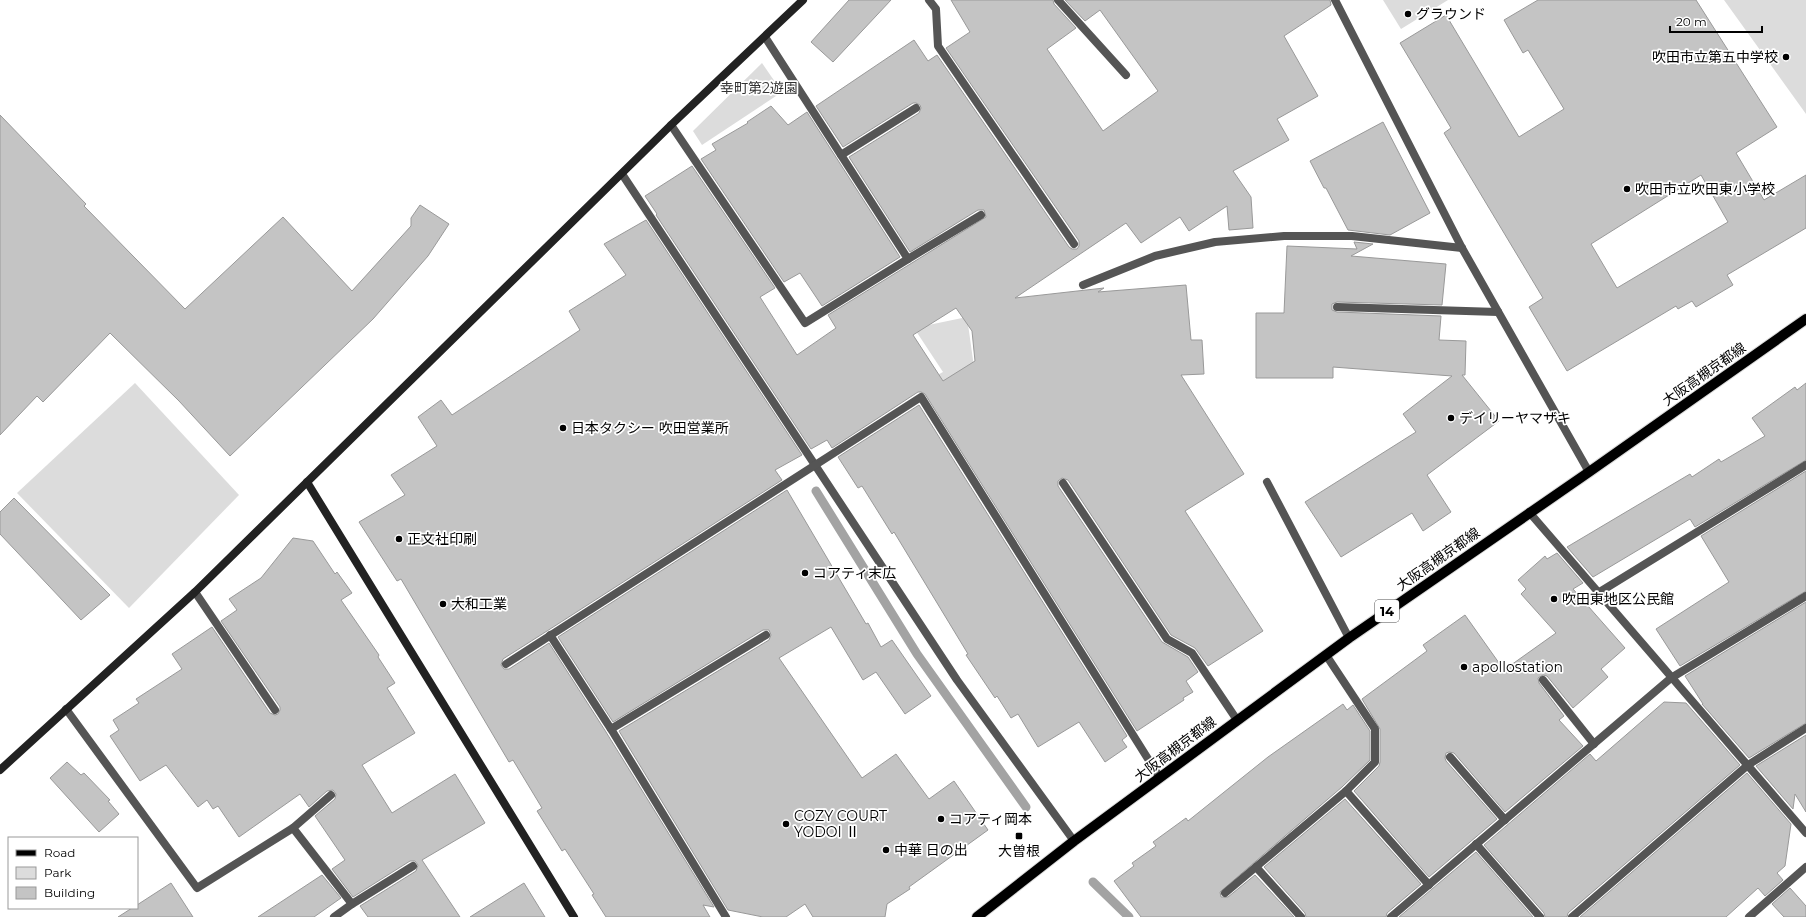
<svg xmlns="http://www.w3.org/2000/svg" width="1806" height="917" font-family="Montserrat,'Noto Sans JP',sans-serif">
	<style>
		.green { fill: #dcdcdc }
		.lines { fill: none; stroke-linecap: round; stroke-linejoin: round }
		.stream { stroke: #a3a3a3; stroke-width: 9 }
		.building { fill: #c4c4c4; stroke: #999; fill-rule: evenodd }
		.primary-casing { stroke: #dbdbdb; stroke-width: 12 }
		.lane { stroke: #555; stroke-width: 8 }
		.street { stroke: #555; stroke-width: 8 }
		.secondary { stroke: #222; stroke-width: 8 }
		.primary { stroke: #000; stroke-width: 10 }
		.poi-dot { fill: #000; stroke: #fff; stroke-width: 1.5 }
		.labels { text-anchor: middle; stroke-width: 3.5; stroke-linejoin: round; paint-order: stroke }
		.shield { fill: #fff; stroke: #4c4c4c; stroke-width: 1 }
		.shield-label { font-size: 13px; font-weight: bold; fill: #000 }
		.poi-label { font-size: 14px; fill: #000; stroke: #fff; text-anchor: start }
		.park-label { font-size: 14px; fill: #333; stroke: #fff }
		.street-label { font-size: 14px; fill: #000; stroke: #fff }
	</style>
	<rect width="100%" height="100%" fill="#fff"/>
	<g class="green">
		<polygon points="1383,0 1448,0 1401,29"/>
		<polygon points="1724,0 1806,0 1806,114"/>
		<polygon points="762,63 782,92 702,145 693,131"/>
		<polygon points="967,317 974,367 937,389 930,379 943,372 914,328"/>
		<polygon points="135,383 239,495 129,608 17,493"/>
	</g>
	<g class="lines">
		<g class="stream">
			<polyline points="816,491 917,654 1026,807"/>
			<polyline points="1093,882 1129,917"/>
		</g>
	</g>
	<g class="building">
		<polygon points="849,0 891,0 833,62 811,42"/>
		<path d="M951,0H1053L1054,4L1076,28L1047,49L1103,131L1158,91L1100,10L1085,21L1065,0H1330L1331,5L1284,36L1318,96L1277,119L1289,140L1233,171L1251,197L1253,228L1229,230L1227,206L1189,231L1180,217L1141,243L1126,223L1015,298L1104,288L1098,292L1186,285L1191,340H1202L1204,374L1181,375L1244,474L1185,511L1263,631L1208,666L1195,648L1171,635L1068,480L1062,478L1058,481V486L1162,642L1188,657L1198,672L1186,681L1193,692L1183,698L1184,700L1137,731L925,394L921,392H918L832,448L827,440L811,449L656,215L657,214L645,196L692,166L775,288L760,297L797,355L836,328L828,315L986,217L984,210H978L910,252L849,157L919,113L921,108L920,105L916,103H913L843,147L816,106L914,40L928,61L937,55L1069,247L1072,249H1077L1079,246V241L946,48L970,32ZM956,308L972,331L975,361L943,381L913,335Z"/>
		<path d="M1538,0H1696L1777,127L1736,153L1764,200L1806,175V228L1727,275L1733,285L1696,307L1692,301L1678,309L1676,306L1567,371L1529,307L1543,298L1444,133L1451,128L1400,43L1446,15L1519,137L1564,109L1528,50L1523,53L1504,20ZM1701,175L1728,222L1617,288L1591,244Z"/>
		<polygon points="771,106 788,125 807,112 900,257 822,306 800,273 784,282 701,159 716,150 712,144 748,123 747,122"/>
		<polygon points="0,115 86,204 84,206 185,309 283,217 352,291 411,226 411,218 420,205 449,224 428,256 373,319 230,456 179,401 110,333 43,402 37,396 0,435"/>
		<polygon points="1383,122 1430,213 1390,235 1348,230 1326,188 1324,188 1310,161"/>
		<polygon points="646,220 802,455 775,470 782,480 547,631 503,659 501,665 504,669 509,669 549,643 606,732 714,907 703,905 710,917 606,917 592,895 594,894 565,849 562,851 537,811 542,808 513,760 509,762 401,579 397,581 359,522 405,495 391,475 437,446 418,417 441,400 452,415 580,330 569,311 626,275 604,244"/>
		<polygon points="1354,242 1373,244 1351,256 1446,264 1442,305 1337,302 1332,304 1332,310 1337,312 1441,316 1439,340 1466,341 1465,375 1462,375 1499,421 1427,475 1451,512 1423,531 1412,513 1341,557 1305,502 1416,432 1403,414 1452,376 1333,367 1333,378 1256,378 1256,313 1284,313 1287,246 1357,249"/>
		<polygon points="1806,383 1806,460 1695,527 1690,519 1593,577 1567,547 1690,474 1692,477 1719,459 1721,462 1765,436 1752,418 1795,387 1797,390"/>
		<polygon points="919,405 1127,736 1122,740 1127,747 1105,762 1079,722 1038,747 1018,714 1011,718 997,696 995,698 966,655 968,654 894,532 892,534 862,486 858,488 838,457"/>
		<polygon points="1806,471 1806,591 1680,666 1656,629 1729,582 1701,536"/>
		<polygon points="787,490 866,624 868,623 881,647 892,640 931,696 905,714 876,672 863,680 831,627 779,658 862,778 896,754 929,799 954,781 988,830 909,887 910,889 887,904 885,917 813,917 805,904 786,917 763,917 728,910 619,731 769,640 771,635 769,630 763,630 613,722 558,637"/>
		<polygon points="14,498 110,595 81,620 0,534 0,512"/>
		<polygon points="293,538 313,541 335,574 337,572 352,593 341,600 379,655 378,657 395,683 387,688 415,733 362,765 392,813 455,774 485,823 422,860 460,917 368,917 360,906 416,871 418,865 415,861 410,861 353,897 332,869 345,860 315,816 335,799 336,794 333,790 327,791 309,807 300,794 239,837 218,806 213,809 207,800 198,807 166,765 140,781 110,736 119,730 113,720 139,703 136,699 182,669 172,654 212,627 270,713 275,715 278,714 280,710 280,707 221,621 237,610 229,599 261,578"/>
		<polygon points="1557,553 1583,583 1573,589 1625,648 1601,669 1608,677 1573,708 1547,676 1543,675 1538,678 1539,683 1564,716 1559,720 1583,746 1505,812 1454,753 1449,752 1446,753 1445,758 1446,761 1497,819 1429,877 1354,791 1379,766 1380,762 1380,729 1362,699 1427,651 1423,645 1465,615 1504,670 1556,633 1521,594 1526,589 1518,580 1545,556 1547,559"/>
		<polygon points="1806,602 1806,723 1749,758 1702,704 1703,704 1685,676"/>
		<polygon points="1664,702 1686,703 1740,765 1568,913 1567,917 1545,917 1544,913 1484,845 1590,754 1596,761"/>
		<polygon points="1343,704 1347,710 1353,705 1370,731 1370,760 1342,787 1220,892 1221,897 1228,897 1255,875 1294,917 1141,917 1114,881 1134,866 1132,863 1156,846 1153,842 1186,818 1188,821 1268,757"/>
		<polygon points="1806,735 1806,812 1795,794 1793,809 1756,766"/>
		<polygon points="67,762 81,775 84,773 110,800 108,801 119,814 99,832 50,778"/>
		<polygon points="1747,773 1791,824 1785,866 1777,873 1783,880 1765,896 1758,888 1726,917 1580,917"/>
		<polygon points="1345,799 1421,884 1387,913 1386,917 1306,917 1305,913 1264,867"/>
		<polygon points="1476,852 1533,917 1399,917 1432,889"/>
		<polygon points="322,875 341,898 314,917 258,917"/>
		<polygon points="171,883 193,917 118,917 132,908 137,908 137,905"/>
		<polygon points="524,883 545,917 470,917"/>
		<polygon points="1790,888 1806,906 1806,917 1784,917 1772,904"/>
	</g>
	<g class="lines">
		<g class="primary-casing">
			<polyline id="primary" points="977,917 1074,841 1349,638 1589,472 1806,319"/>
		</g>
		<g class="lane">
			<polyline points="929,0 936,9 938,46 1074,244"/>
			<polyline points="1058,0 1126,75"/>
			<polyline points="622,174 815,465"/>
			<polyline points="1063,483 1167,639 1192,653 1237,720"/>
		</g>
		<g class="street">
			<polyline points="1335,0 1462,248 1589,472"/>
			<polyline points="671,125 805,323 908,259 765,37"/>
			<polyline points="841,155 916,108"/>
			<polyline points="908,259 981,215"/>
			<polyline points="1083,285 1155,256 1215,242 1284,236 1352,236 1462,248"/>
			<polyline points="1337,307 1498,312"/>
			<polyline points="815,465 957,680 1074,841"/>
			<polyline points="1267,482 1349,638"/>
			<polyline points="1529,512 1806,833"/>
			<polyline points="195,592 275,710"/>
			<polyline points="1598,593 1806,465"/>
			<polyline points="550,635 611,729 726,917"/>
			<polyline points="506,664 921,397 1160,778"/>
			<polyline points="1543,680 1594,744"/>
			<polyline points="66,709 197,888 293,828 352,904 413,866"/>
			<polyline points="611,729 766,635"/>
			<polyline points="1450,757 1505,820"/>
			<polyline points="1346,791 1429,885"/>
			<polyline points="293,828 331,795"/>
			<polyline points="1476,844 1540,917"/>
			<polyline points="1256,867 1301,917"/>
			<polyline points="1225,893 1346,791 1375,762 1375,729 1326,655"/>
			<polyline points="334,917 352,904"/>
			<polyline points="1391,917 1671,678 1806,596"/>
			<polyline points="1572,917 1748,765 1806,728"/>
			<polyline points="1749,917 1806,867"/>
		</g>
		<g class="secondary">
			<polyline points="307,482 574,917"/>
			<polyline points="0,770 195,592 671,125 803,0"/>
		</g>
		<use href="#primary" class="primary"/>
	</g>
	<g class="poi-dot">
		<circle cx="1408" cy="14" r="4"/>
		<circle cx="1786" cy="57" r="4"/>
		<circle cx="1627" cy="189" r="4"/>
		<circle cx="1451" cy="418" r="4"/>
		<circle cx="563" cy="428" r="4"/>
		<circle cx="399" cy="539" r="4"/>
		<circle cx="805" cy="573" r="4"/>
		<circle cx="1554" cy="599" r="4"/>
		<circle cx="443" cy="604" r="4"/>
		<circle cx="1464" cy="667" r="4"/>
		<circle cx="941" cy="819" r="4"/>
		<circle cx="786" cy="824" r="4"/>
		<rect x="1015" y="832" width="8" height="8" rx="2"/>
		<circle cx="886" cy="850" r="4"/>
	</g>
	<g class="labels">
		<rect class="shield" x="1375" y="600" width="24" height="22" rx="3"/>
		<g class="shield-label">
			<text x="1387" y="616">14</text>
		</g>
		<g class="poi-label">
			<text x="1416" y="19">グラウンド</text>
			<text x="1778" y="62" text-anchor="end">吹田市立第五中学校</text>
			<text x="1635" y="194">吹田市立吹田東小学校</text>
			<text x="1459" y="423">デイリーヤマザキ</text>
			<text x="571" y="433">日本タクシー 吹田営業所</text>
			<text x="407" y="544">正文社印刷</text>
			<text x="813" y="578">コアティ末広</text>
			<text x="1562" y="604">吹田東地区公民館</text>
			<text x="451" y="609">大和工業</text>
			<text x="1472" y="672">apollostation</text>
			<text x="794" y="821">COZY COURT<tspan x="794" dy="16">YODOI Ⅱ</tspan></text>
			<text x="949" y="824">コアティ岡本</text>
			<text x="894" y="855">中華 日の出</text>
			<text x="1019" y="856" text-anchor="middle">大曽根</text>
		</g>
		<g class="park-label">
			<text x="759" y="93">幸町第2遊園</text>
		</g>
		<g class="street-label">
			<text transform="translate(1704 374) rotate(-35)" y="5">大阪高槻京都線</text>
			<text transform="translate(1438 559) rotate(-35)" y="5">大阪高槻京都線</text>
			<text transform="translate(1175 749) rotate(-37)" y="5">大阪高槻京都線</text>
		</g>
	</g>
	<rect x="8" y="837" width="130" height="72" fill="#ffffff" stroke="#999999"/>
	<rect x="16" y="850" width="20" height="6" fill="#000000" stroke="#999999"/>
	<text x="44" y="857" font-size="12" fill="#000000">Road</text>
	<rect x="16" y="867" width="20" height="12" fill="#dcdcdc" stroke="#999999"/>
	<text x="44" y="877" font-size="12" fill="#000000">Park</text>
	<rect x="16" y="887" width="20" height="12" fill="#c4c4c4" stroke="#999999"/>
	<text x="44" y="897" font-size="12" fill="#000000">Building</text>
	<path d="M1670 26v6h92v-6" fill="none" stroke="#000000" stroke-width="2"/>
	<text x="1676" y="26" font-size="12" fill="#000000" stroke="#ffffff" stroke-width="3" paint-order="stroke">20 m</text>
</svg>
